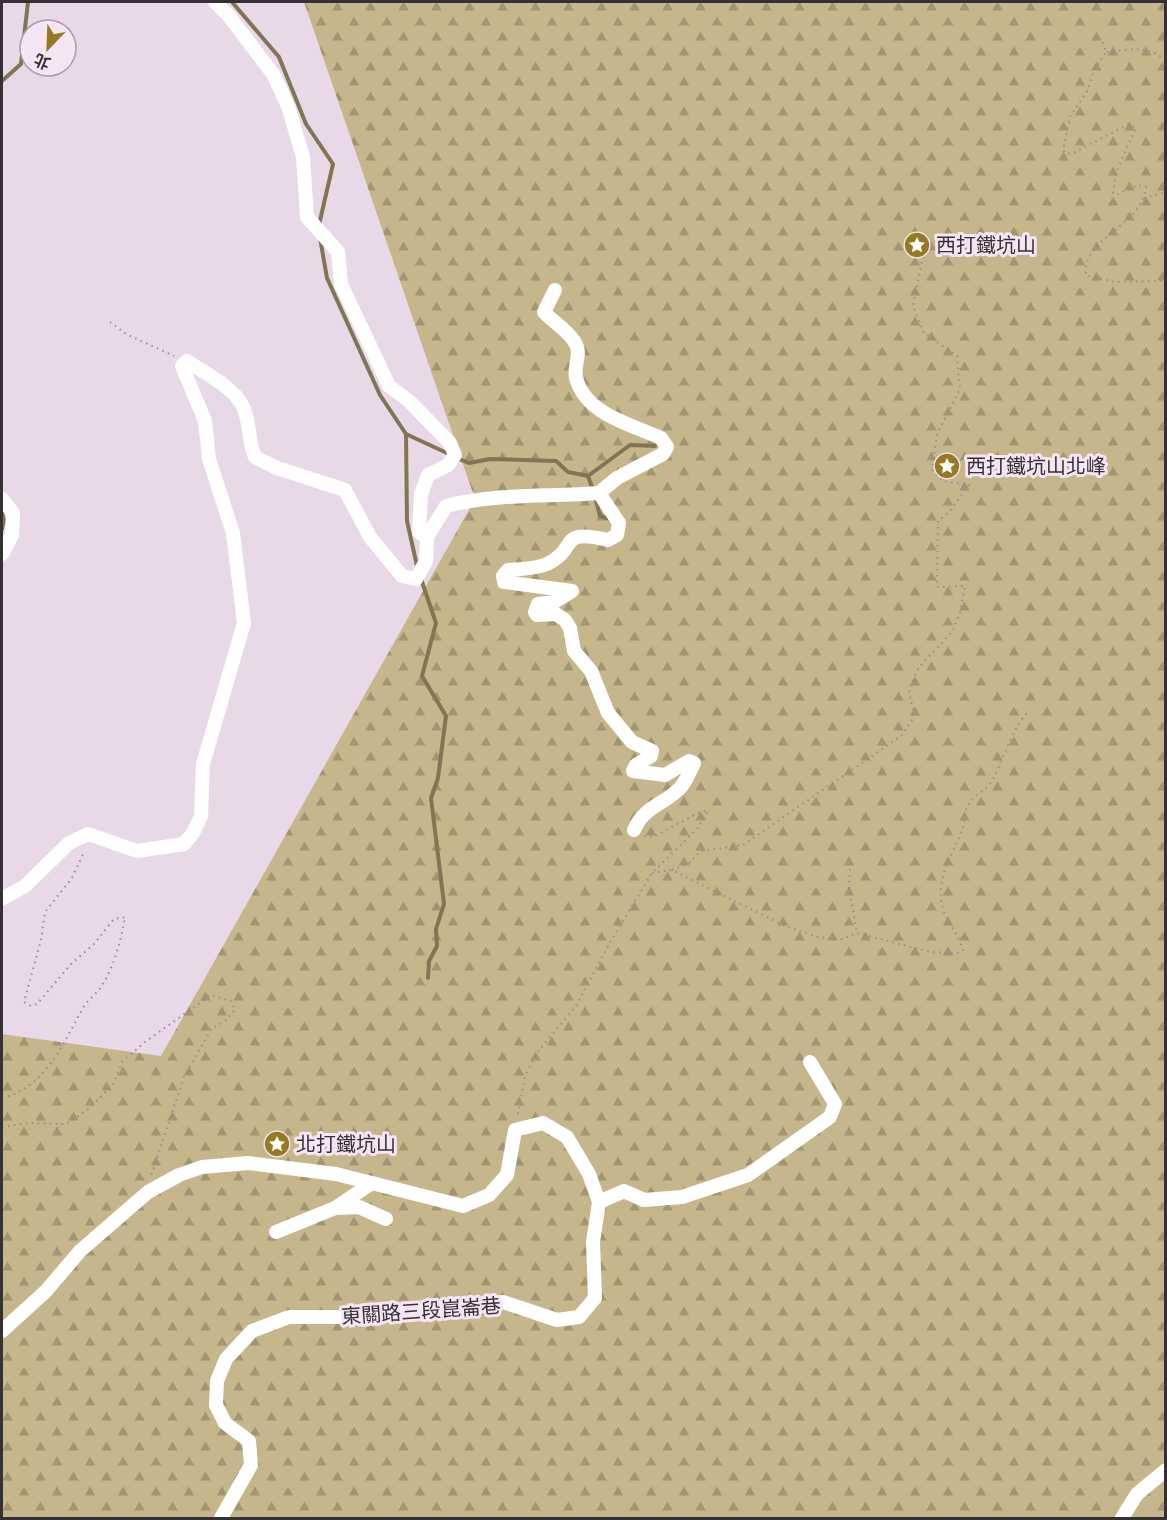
<svg xmlns="http://www.w3.org/2000/svg" width="1167" height="1520" font-family="'DM Sans','Noto Sans TC',sans-serif">
	<style>
		.forest { fill: url(#forest-firs) }
		.lines { fill: none; stroke-linecap: round; stroke-linejoin: round }
		.stream { stroke: #817554; stroke-width: 4 }
		.path { stroke: #978b96; stroke-width: 2; stroke-dasharray: 1.5 4.5; stroke-linecap: butt }
		.minor { stroke: #fff; stroke-width: 14 }
		.labels { text-anchor: middle; stroke-width: 6; stroke-linejoin: round; paint-order: stroke }
		.poi-label { font-size: 20px; fill: #363035; stroke: #f6e5f4; text-anchor: start }
		.street-label { font-size: 20px; fill: #363035; stroke: #f6e5f4 }
	</style>
	<defs>
		<pattern id="forest-firs" width="22" height="20" patternUnits="userSpaceOnUse" patternTransform="scale(1.5)"><rect width="22" height="20" fill="#c5b78b"/><path d="M5 1l3.5 6h-7zM16 11l3.5 6h-7z" fill="#a19572"/></pattern>
	</defs>
	<rect width="100%" height="100%" fill="#e9d8e7"/>
	<polygon class="forest" points="304,2 1165,2 1165,1518 2,1518 2,1034 161,1056 475,499"/>
	<g class="lines">
		<g class="stream">
			<polyline points="232,2 279,57 306,124 333,164 319,225"/>
			<polyline points="2,81 21,64 28,2"/>
			<polyline points="320,238 327,278 380,395 406,434 407,521 417,566"/>
			<polyline points="406,434 449,454"/>
			<polyline points="456,458 469,463 490,459 556,461 568,472 588,476 630,445 655,446"/>
			<polyline points="588,476 593,490"/>
			<polyline points="595,497 600,516 610,519"/>
			<polyline points="2,513 4,520 2,529"/>
			<polyline points="421,579 436,623 422,676 446,716 438,778 431,798 444,904 436,929 437,946 429,961 428,978"/>
		</g>
		<g class="path">
			<path d="M1103,42L1106,52L1093,72L1088,90L1070,117L1063,150L1067,154L1075,152L1129,124L1136,128L1117,170L1113,193L1118,194L1138,185L1146,187C1141,228 1082,237 1086,275L1115,282L1166,281"/>
			<path d="M1107,52C1130,50 1148,44 1166,61"/>
			<polyline points="1144,198 1166,192"/>
			<polyline points="110,322 126,334 174,356"/>
			<polyline points="644,836 653,837 700,812 707,811"/>
			<polyline points="850,869 849,888 857,933"/>
			<polyline points="672,870 689,863 701,851 743,845 901,736 914,717 909,689 919,667 952,632 960,613 965,586 937,587 938,521 950,511 969,485 943,481 932,470 937,434 960,389 957,356 923,332 913,306 924,251"/>
			<path d="M652,873L672,870L785,926L817,937L842,939L857,933L930,952L958,953L963,950C959,937 951,926 945,914C932,885 951,857 962,831C965,823 964,812 968,805C974,794 987,791 993,779C1004,758 1013,726 1029,711"/>
			<path d="M2,1098C47,1086 62,1045 83,1008C87,1000 96,995 101,987C114,967 121,940 125,917L114,919L94,944L72,963L37,1004L31,1006L24,1002L41,940L45,912L72,878L84,852"/>
			<polyline points="518,1114 525,1076 537,1053 576,1006 609,944 652,873 698,828 708,811"/>
			<polyline points="2,1127 29,1123 66,1124 86,1111 113,1085 122,1062 145,1042 211,995 231,1001 235,1010 224,1022 212,1028 184,1077 151,1176"/>
			<polyline points="280,1145 286,1155"/>
		</g>
		<g class="minor">
			<path d="M215,2L229,16L273,74L288,106L303,157L307,217L338,252L341,284L389,386L409,401L450,443L455,455L448,465L428,475L421,494L419,532L427,537L446,506C495,493 548,497 599,493L619,523L617,535L608,540C556,528 580,548 547,564C536,569 519,569 508,570L503,576L504,582L572,591L554,602L538,604L535,612L537,615L556,614L565,620L570,628L574,651L591,671L608,713L632,742L652,751L651,756L636,765L633,771L665,775L689,761L694,763C690,771 686,782 680,788C664,805 644,806 634,830"/>
			<path d="M555,290L544,312C553,322 567,330 574,341C583,354 573,365 576,378C586,415 631,424 661,438L667,447L663,454L617,478L599,493"/>
			<polyline points="2,499 13,513 12,535 2,554"/>
			<path d="M2,899L25,886L69,843L88,834L137,851L184,844L193,833L201,816L203,764L244,623L233,533L209,459L205,421L182,366L187,361C207,375 241,390 246,415C250,430 249,443 255,457L277,468L345,490L370,537L402,576L416,579L426,561L427,537"/>
			<polyline points="599,1202 624,1191 644,1200 682,1197 748,1175 830,1117 835,1104 810,1062"/>
			<polyline points="335,1208 359,1207 386,1219"/>
			<polyline points="276,1232 335,1208 372,1183"/>
			<polyline points="2,1331 46,1291 80,1251 148,1192 179,1175 202,1167 248,1163 336,1174 463,1206 489,1195 507,1175 515,1130 543,1123 567,1137 589,1174 599,1202 593,1242 595,1298 579,1317 557,1320 503,1302 340,1317 289,1317 252,1331 226,1359 217,1381 216,1405 225,1423 249,1441 251,1465 221,1518"/>
			<polyline points="1122,1518 1137,1494 1166,1470"/>
		</g>
	</g>
	<defs>
		<g id="sight-disc" transform="scale(1.35)"><circle r="9.5" fill="#947b23" stroke="#f6e5f4"/><path d="M0-6L1.8-2.2L6-1.7L2.9 1.2L3.7 5.4L0 3.3L-3.7 5.4L-2.9 1.2L-6-1.7L-1.8-2.2Z" fill="#fff"/></g>
	</defs>
	<g fill-rule="evenodd">
		<use href="#sight-disc" x="917" y="245"/>
		<use href="#sight-disc" x="947" y="466"/>
		<use href="#sight-disc" x="277" y="1144"/>
	</g>
	<g class="labels">
		<g class="poi-label">
			<text x="936" y="252">西打鐵坑山</text>
			<text x="966" y="473">西打鐵坑山北峰</text>
			<text x="296" y="1151">北打鐵坑山</text>
		</g>
		<g class="street-label">
			<text transform="translate(421 1311) rotate(-4)" y="7">東關路三段崑崙巷</text>
		</g>
	</g>
	<rect width="1167" height="1520" fill="none" stroke="#363035" stroke-width="6"/>
	<g transform="translate(48 48) rotate(203)"><circle r="28" fill="#f6e5f4" stroke="#a99da8" stroke-width="1.5"/>
	<path d="M0-4.5L10 22L0 15L-10 22Z" fill="#947b23"/>
	<text y="-9" font-size="16" font-weight="bold" text-anchor="middle" fill="#363035">北</text>
	</g>
</svg>
